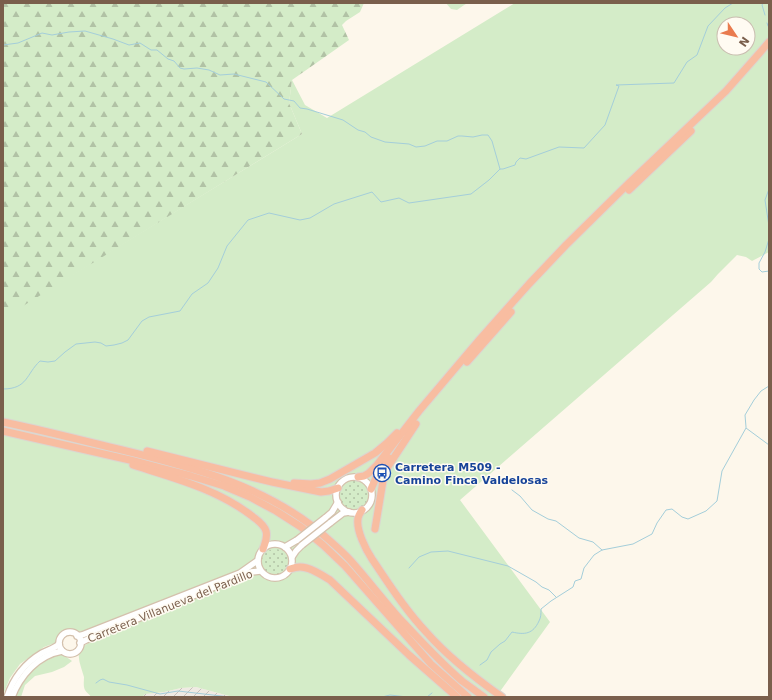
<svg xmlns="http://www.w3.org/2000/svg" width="772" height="700" font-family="'DejaVu Sans',sans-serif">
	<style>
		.industrial { fill: url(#industrial-furrows) }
		.grass { fill: #d4ecc8; fill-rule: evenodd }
		.forest { fill: url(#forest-firs) }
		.garden { fill: url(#garden-dots) }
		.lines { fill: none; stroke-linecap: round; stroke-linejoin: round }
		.stream { stroke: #a4ceda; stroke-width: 1 }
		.secondary-casing { stroke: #d4c1ad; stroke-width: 8 }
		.highway-casing { stroke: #dcd5d0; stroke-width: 9 }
		.secondary { stroke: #fff; stroke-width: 5.5 }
		.highway { stroke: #f8bda1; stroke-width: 7 }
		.secondary-bridge-casing { stroke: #d4c1ad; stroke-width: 8; stroke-linecap: butt }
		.secondary-bridge { stroke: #fff; stroke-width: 5.5 }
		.labels { text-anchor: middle; stroke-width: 3; stroke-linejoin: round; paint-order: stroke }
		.transit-label { font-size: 11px; font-weight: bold; fill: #164399; stroke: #fffbf2; text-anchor: start }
		.street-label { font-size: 11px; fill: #7a5f4c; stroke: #fffbf2 }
	</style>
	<defs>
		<pattern id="industrial-furrows" width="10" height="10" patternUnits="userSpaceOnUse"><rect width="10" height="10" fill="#efeae3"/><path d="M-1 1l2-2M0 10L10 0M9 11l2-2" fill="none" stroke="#c7c1ba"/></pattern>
		<pattern id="forest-firs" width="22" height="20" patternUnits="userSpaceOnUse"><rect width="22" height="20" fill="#d4ecc8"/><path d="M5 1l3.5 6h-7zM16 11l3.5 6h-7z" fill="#b1c2a5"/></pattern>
		<pattern id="garden-dots" width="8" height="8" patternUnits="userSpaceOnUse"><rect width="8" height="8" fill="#d4ecc8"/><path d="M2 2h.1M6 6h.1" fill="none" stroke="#b1c2a5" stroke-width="1.8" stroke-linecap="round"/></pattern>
	</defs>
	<rect width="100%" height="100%" fill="#fdf7eb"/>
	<polygon class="industrial" points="196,687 233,697 142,697 144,694 164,692 181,688"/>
	<g class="grass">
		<path d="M515,3H769V252L752,261L746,257L737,255L718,274L711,282L460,500L550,622L496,697H233L196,687L181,688L164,692L145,694L142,697H91C90,695 86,692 85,690C83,686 84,681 84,677C80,662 72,650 91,642L88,630C85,631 81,632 78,632C72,631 65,629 60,635C58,637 57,640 55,643L44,647L20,664L10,678L3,695V313H10L302,134L289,103L292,80L305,105L327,118ZM724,24H748V48H724Z"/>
		<path d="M59,654L65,656L72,661L64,667L52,672L35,676L25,685L21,697H16C26,673 36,665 59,654Z"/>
	</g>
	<g class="forest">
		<polygon points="3,3 364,3 360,12 346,21 342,25 349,40 292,80 289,103 302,134 10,314 3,313"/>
		<polygon points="446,3 467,3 457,10 451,9"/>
	</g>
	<g class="garden">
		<circle cx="354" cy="495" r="14"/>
		<circle cx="275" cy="562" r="13"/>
	</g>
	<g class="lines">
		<g class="stream">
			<polyline points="763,3 762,5 765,15"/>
			<polyline points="767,23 768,26"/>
			<polyline points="3,45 18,43 42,33 52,35 69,32 85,31 113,39 129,45 140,43 151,50 157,50 168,59 174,61 180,68 184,69 197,68 209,70 220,75 234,74 266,82 284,99 294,101 300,108 307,109 343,120 358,130 365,132 371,137 385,142 409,144 416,147 425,146 437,141 447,141 458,136 462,136 473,137 482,135 488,135 492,141 500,169"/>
			<polyline points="769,189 765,200 769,226"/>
			<polyline points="769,239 765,252 759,263 759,269 762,272 769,271"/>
			<path d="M3,389C28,389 26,374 40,361L48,362L55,361L65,352L76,344L95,342L101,343L106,346L114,345L122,343L128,340L142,321L149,317L180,311L192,294L208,283L218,268L227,246L248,220L269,213L300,220L310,218L334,204L372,192L381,202L399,198L409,203L471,194L489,180L500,169H503L515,165L516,162L520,158L526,159L559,147L584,148L605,125L619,86L616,85L674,83L687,62L697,55L708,26L725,8L733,3"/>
			<polyline points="746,427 745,415 754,400 761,391 769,386"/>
			<polyline points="746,428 769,445"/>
			<polyline points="512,490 520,496 532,510 548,519 556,521 579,538 593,542 602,550"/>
			<polyline points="409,568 419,557 431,552 448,551 508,566 536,582 542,587 549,590 556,597"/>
			<path d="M480,665L487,660L491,652L500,644L505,641L512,632C525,635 533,634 539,621C541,617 541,614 541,609L551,601L573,587L575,581L581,579L584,568L594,555L602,550L633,544L652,534L657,523L666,510L672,509L682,517L688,519L706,511L717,501L722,471L746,428"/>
			<polyline points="96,683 100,680 103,679 109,682 127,685 160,694 178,691 230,697"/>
			<polyline points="382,697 390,695 407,697"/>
			<polyline points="425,697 427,697 432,693"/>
		</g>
		<g class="secondary-casing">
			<g id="secondary">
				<circle cx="354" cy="495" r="18"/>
				<polyline points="325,518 332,512 338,502"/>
				<polyline points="330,523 343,513 349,512"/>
				<circle cx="275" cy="561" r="17"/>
				<polyline points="285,547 297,540"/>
				<polyline points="292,557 296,551 302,545"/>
				<circle cx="70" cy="643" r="11"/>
				<polyline points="77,636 82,635 240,573 257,561"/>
				<polyline points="80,643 86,640 251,572 260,571"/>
				<path d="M7,697C13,679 25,663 42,653C47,650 54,649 59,644"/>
				<path d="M12,697C20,676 38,655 62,651"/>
			</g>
		</g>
		<g class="highway-casing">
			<g id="highway">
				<polyline points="629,190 691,131"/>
				<polyline points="467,362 511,312"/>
				<path d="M3,422C42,430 80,440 118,449C193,467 271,487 329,540C337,547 345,554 351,561C368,580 383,600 400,619C420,640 440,662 462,681C469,686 477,692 484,697"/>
				<polyline points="3,431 130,460 191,476 224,486 250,497 276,511 301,527 323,545 345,566 431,664 468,697"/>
				<polyline points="147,451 272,482 321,492 329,491 338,488"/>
				<path d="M133,465C174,478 217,489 252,516C257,520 264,524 266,531C268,538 265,543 263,549"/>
				<polyline points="358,477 364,476 369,473 377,465 419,411 480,339 529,284 566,245 629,183 726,91 763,49 769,42"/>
				<polyline points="294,483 311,484 320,483 330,479 375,453 387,443 397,433"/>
				<polyline points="371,489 379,471 389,458"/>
				<path d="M362,510C360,513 358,516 358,519C356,530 366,550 372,559C389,584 406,611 427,633C449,658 475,678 502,697"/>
				<polyline points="375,529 383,481 385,471 416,424"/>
				<path d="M290,569C293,568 297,567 300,567C310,567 322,575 330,580L409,655L457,697"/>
			</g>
		</g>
		<use href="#secondary" class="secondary"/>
		<use href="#highway" class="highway"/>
		<g class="secondary-bridge-casing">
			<g id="secondary-bridge">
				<polyline points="297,540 325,518"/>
				<polyline points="302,545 330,523"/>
			</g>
		</g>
		<use href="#secondary-bridge" class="secondary-bridge"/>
	</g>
	<defs>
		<g id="bus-ring" transform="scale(0.9)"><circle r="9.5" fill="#fffbf2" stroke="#1a4fb4" stroke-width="1.5"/><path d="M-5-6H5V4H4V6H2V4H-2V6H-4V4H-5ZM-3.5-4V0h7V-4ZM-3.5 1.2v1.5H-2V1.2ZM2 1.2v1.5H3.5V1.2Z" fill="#1a4fb4"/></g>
	</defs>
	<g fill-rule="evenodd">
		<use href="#bus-ring" x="382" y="473"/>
	</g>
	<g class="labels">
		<g class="transit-label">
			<text x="395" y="471">Carretera M509 -<tspan x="395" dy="13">Camino Finca Valdelosas</tspan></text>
		</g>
		<g class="street-label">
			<text transform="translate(170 606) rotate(-22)" y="4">Carretera Villanueva del Pardillo</text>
		</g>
	</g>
	<rect width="772" height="700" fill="none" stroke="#7a5f4c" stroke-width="8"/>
	<g transform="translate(736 36) rotate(125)"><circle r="19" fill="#fffbf2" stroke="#cabdb0"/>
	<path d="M0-3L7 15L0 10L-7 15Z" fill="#e97b4e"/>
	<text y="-6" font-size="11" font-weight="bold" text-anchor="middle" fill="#7a5f4c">N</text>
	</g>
</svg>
